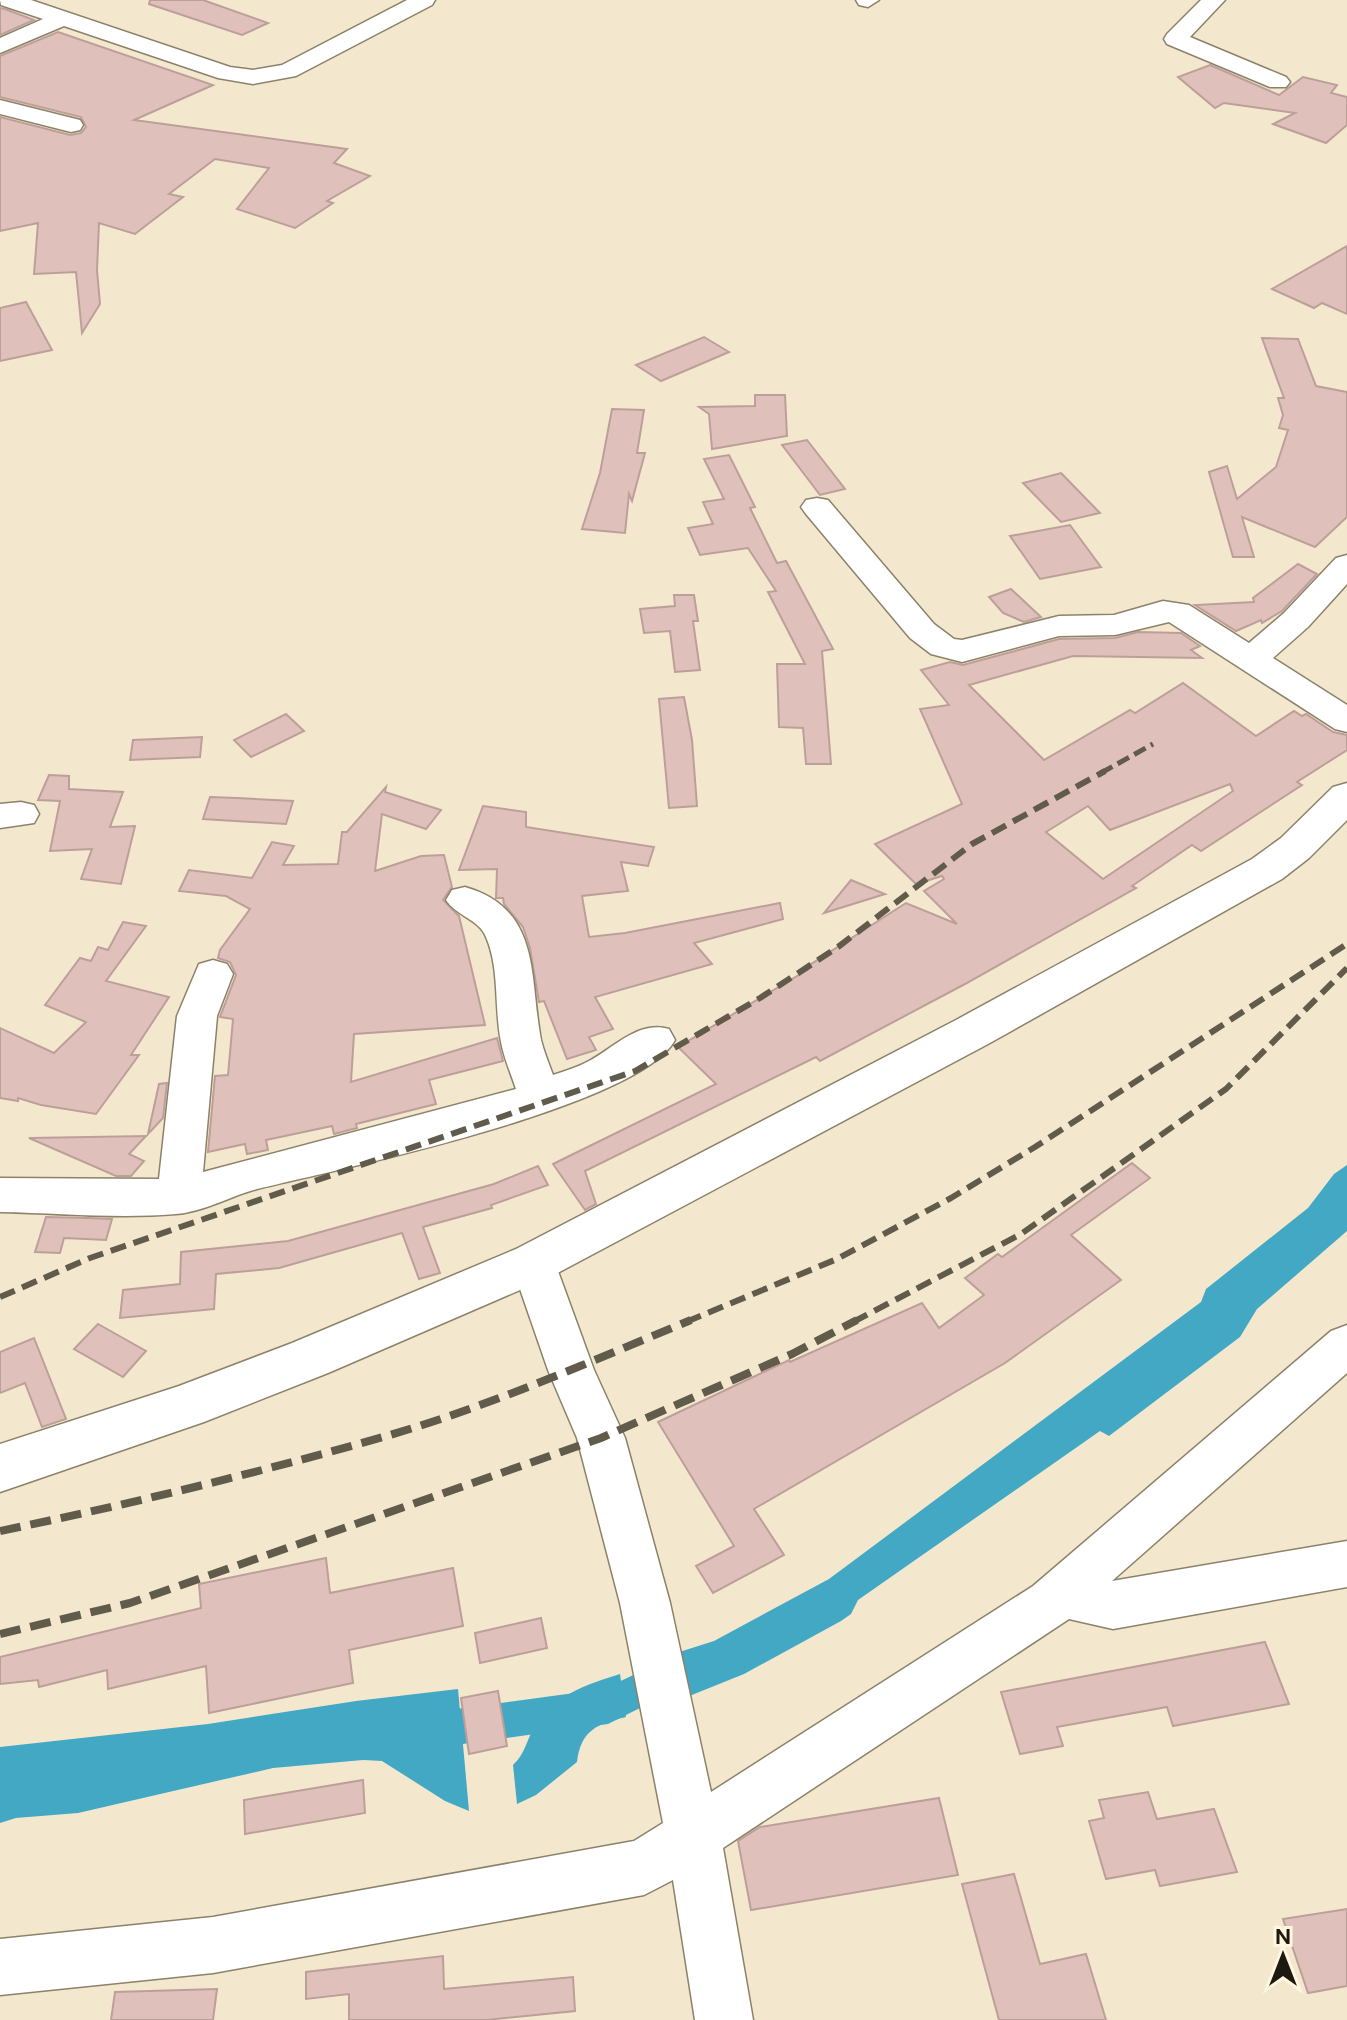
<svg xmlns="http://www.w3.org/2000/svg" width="1347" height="2020" font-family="'DM Sans',sans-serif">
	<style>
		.water { fill: #43a8c4 }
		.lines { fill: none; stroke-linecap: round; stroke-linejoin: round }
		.canal { fill: #43a8c4; fill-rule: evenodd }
		.building { fill: #e0c0bb; stroke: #bd9f9a; stroke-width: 2; fill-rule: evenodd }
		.minor-casing { stroke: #8c826a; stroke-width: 3 }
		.major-casing { stroke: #8c826a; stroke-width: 3 }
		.minor { fill: #fff; fill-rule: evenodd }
		.major { fill: #fff; fill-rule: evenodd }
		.rail-far2 { stroke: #615b4c; stroke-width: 5; stroke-dasharray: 13 6; stroke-linecap: butt }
		.rail-far1 { stroke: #615b4c; stroke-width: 6; stroke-dasharray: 16 8; stroke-linecap: butt }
		.rail { stroke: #615b4c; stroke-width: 8; stroke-dasharray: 21 10; stroke-linecap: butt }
	</style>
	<rect width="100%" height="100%" fill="#f3e8ce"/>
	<g class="water">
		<polygon points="1347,1165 1347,1231 1257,1309 1240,1337 1109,1436 1100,1431 858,1600 851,1614 841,1621 744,1674 662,1707 651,1661 714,1641 829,1579 1201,1302 1206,1289 1308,1208 1334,1174"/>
		<path d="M620,1674L626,1717C597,1724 581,1730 577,1762L536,1795L517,1804L513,1765C525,1754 526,1742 534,1727C552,1696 587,1684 620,1674Z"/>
		<polygon points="458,1689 469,1811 445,1801 382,1761 363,1760 273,1768 78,1813 16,1818 0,1823 0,1747 208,1724 356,1701"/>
	</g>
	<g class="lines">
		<polygon class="canal" points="671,1657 684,1662 689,1674 684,1686 608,1724 426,1749 413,1744 408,1731 413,1718 426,1713 604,1689"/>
	</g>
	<g class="building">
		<polygon points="150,0 203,0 268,23 242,35 149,4"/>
		<polygon points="0,8 5,9 34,20 0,35"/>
		<polygon points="58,32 213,85 134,120 347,149 334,163 370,176 327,201 333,203 295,228 237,209 269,168 215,159 169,194 183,197 135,234 99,223 97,270 100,304 82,333 76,272 34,274 38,223 0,231 0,117 70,135 81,133 86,127 81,117 0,97 0,56"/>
		<polygon points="1210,65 1279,95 1303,77 1337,85 1331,93 1347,97 1347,125 1326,143 1273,124 1295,113 1224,103 1215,108 1178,77"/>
		<polygon points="1347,246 1347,314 1322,303 1314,308 1272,289"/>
		<polygon points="26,302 52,350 0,361 0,308"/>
		<polygon points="704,337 729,352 661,381 636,365"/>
		<polygon points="1262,338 1298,339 1316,386 1347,392 1347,517 1315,547 1242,517 1254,557 1233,557 1209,472 1227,466 1237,499 1276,467 1288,430 1279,428 1283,415 1278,398 1284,398"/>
		<polygon points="755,395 785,395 787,436 712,449 709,414 699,407 755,406"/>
		<polygon points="612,409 644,410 637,453 645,453 632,501 629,494 625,533 582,529 600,473"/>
		<polygon points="807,440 845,489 820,495 782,445"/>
		<polygon points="729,455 755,507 750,508 777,563 786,561 833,649 822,651 831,764 806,764 803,728 779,727 777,664 805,664 768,592 776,591 748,548 700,555 688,528 713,524 703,502 724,499 704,459"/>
		<polygon points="1061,473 1100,513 1061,522 1023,483"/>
		<polygon points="1070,525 1101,567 1040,579 1010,536"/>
		<polygon points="1298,564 1317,574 1282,611 1262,623 1261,620 1236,631 1195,605 1254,602 1253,598"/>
		<polygon points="1011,589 1041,617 1024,622 1003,613 989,597"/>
		<polygon points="674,595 694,595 698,621 693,621 700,670 675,672 670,631 644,633 640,609 675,606"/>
		<path d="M1138,632L1181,633L1200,646L1191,650L1202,658L1073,656L969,685L1044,760L1130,710L1135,713L1183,683L1256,736L1294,711L1302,716L1306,714L1333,732L1347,735V750L1297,782L1302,785L1201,851L1192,845L1132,886L1136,888L965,984L820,1061L816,1057L585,1171L596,1204L585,1210L553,1164L716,1084L678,1047L807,970L805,968L906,903L957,924L924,891L944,879L942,876L916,884L875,844L962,804L920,709L949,705L921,670L950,662L963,665L1059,639L1115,638ZM1230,784L1233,791L1103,879L1046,832L1088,806L1110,830Z"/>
		<polygon points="684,697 692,740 697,806 669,808 659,699"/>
		<polygon points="286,714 304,731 251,757 234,740"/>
		<polygon points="202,737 200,757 130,760 133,740"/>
		<polygon points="49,775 69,776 69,789 123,792 110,827 135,826 121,884 81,879 92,849 50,851 60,801 38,800"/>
		<polygon points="386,787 385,792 441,810 426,829 382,814 375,871 421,856 444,855 452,887 443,900 459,916 485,1025 354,1034 351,1082 497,1038 503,1061 429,1080 436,1104 356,1124 357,1128 334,1134 332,1126 266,1140 268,1150 247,1154 245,1144 208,1152 215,1076 228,1075 233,1019 220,1017 236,975 230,962 218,958 220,950 250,909 226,896 179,891 189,870 252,878 272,842 294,846 283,865 338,864 342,832 347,832"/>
		<polygon points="210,797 237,798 293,801 286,824 203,819"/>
		<polygon points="483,806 526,812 526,827 654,847 648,866 621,862 628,891 582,896 589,937 625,933 780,903 783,919 694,943 712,964 595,997 613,1029 589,1037 596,1050 567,1059 544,1001 539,1002 530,948 523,927 504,904 503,898 496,898 497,869 459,870"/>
		<polygon points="851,880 885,894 824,913"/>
		<polygon points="123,922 146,926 106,981 169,997 131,1055 139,1055 96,1114 41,1105 18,1098 18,1101 0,1098 0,1028 54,1053 86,1022 45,1005 80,958 91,961 98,947 108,950"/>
		<polygon points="167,1083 163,1118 148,1134 159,1084"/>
		<polygon points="146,1136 129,1154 144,1161 131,1176 116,1176 29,1138"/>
		<polygon points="1132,1163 1150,1178 1071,1235 1121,1280 1005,1363 754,1509 784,1555 713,1593 696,1566 734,1546 658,1422 789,1360 790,1362 922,1303 939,1328 984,1295 965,1278 998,1254 1002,1257"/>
		<polygon points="538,1166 548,1185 491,1205 492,1208 423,1227 440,1273 419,1279 402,1233 279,1268 216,1274 214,1309 120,1318 123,1290 180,1284 181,1252 288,1241 494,1184"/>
		<polygon points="46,1217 88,1218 112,1219 106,1240 64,1238 60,1253 35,1252"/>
		<polygon points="98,1324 146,1351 123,1377 74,1349"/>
		<polygon points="34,1338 66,1419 42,1427 25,1383 0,1393 0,1352"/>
		<polygon points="326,1558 330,1593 453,1568 463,1626 349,1650 353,1683 209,1713 206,1666 108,1689 107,1670 39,1687 38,1680 0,1684 0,1657 201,1608 199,1584"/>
		<polygon points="541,1618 547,1648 480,1663 475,1633"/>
		<polygon points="1265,1642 1289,1704 1173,1726 1167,1707 1057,1727 1063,1746 1020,1754 1001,1692"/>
		<polygon points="498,1691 507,1746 469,1754 461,1698"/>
		<polygon points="363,1780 365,1813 245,1834 244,1800"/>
		<polygon points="1148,1792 1157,1819 1214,1809 1237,1872 1160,1886 1155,1870 1106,1879 1089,1821 1104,1818 1099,1800"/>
		<polygon points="939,1798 958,1875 751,1910 738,1841 760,1827"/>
		<polygon points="1014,1874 1040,1964 1086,1954 1106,2020 999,2020 962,1884"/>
		<polygon points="1347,1909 1347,1986 1308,1993 1283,1919"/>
		<polygon points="443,1956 444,1989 573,1977 575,2011 486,2020 349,2020 349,1994 306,1999 306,1972"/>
		<polygon points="217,1989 213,2020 111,2020 115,1992"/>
	</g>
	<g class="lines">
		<g class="minor-casing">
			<g id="minor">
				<polygon points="0,0 31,0 230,67 253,70 282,65 407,0 435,0 432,5 296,76 253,84 218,78 64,26 0,53 0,38 43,19 1,5"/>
				<polygon points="856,0 879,0 868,7 859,5"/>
				<polygon points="1201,0 1225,0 1190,37 1286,77 1290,82 1286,87 1270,87 1167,44 1164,39 1167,34"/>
				<polygon points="0,100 80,120 83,125 80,130 71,132 0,114"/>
				<polygon points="817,498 828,500 934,624 954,639 962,640 1059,616 1114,615 1163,601 1189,605 1249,643 1284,613 1336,558 1347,555 1347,584 1308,627 1273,658 1347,705 1347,732 1335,729 1169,622 1115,635 1059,636 962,662 931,654 910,638 806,514 801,507 806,500"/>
				<polygon points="21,802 34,805 39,814 34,823 0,828 0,804"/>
				<path d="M465,887C542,909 529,977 541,1040C544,1052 549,1064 553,1075C565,1071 578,1067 589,1061C615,1047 639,1020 669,1029L675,1040C638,1107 339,1169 257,1189C231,1196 203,1212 176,1214C118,1219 58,1213 0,1212V1178L159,1179L177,1016L199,964L213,960L227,964L233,974L217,1016L203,1172L516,1089C511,1074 504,1058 501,1042C494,1008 500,969 486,937C479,919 456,916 446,900L452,890Z"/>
				<polygon points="533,1245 549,1250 555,1263 594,1370 625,1438 670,1603 711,1792 1033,1586 1331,1331 1347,1325 1347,1373 1112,1581 1347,1541 1347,1587 1113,1629 1069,1619 723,1848 753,2020 695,2020 673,1880 644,1895 213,1973 0,1995 0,1939 213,1917 634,1841 663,1823 620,1603 577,1438 548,1370 511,1263 517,1250"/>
			</g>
		</g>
		<g class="major-casing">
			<polygon id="major" points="1347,783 1347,820 1309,858 1282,879 988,1044 550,1277 328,1373 204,1422 0,1492 0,1444 179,1386 292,1343 516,1249 956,1020 1252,859 1281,838 1333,787"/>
		</g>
		<use href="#minor" class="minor"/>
		<use href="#major" class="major"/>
		<polyline class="rail-far2" points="1101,773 1153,744"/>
		<g class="rail-far1">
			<polyline points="0,1297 90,1258 635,1071 760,998 838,947 972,844 1105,771"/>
			<polyline points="686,1322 837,1259 951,1198 1035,1147 1347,944"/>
			<polyline points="853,1322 1021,1234 1226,1089 1347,968"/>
		</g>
		<g class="rail">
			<path d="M0,1531C131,1504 261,1472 390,1435C492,1405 592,1361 691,1320"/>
			<polyline points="0,1634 130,1603 601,1438 792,1354 857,1320"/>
		</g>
	</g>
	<g transform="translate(1283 1956)" stroke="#fef6e0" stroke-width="6" paint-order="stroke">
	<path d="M0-6L14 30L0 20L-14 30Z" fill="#1d1910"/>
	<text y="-12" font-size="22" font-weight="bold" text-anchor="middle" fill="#1d1910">N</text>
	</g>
</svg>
